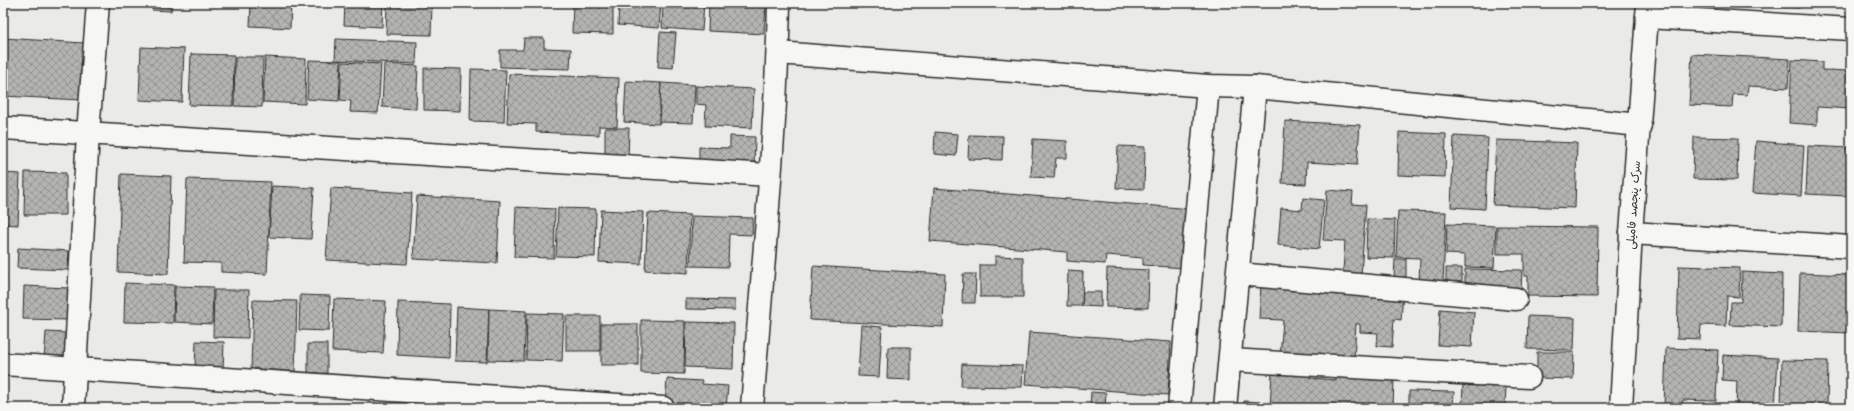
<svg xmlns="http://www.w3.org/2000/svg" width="1854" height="411" font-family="'Architects Daughter','Playpen Sans Arabic',sans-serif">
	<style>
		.building { fill: url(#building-cross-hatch); stroke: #2b2b2b }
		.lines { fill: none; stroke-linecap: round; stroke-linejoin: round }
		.street-casing { stroke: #2b2b2b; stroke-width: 25 }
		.secondary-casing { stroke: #2b2b2b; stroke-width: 25 }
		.street { stroke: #f6f6f2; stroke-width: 22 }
		.secondary { stroke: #f6f6f2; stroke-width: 22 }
		.labels { text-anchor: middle; stroke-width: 3; stroke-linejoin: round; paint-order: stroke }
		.street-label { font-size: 11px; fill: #2b2b2b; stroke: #f6f6f2 }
	</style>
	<defs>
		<pattern id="building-cross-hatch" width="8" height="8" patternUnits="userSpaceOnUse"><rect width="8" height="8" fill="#b4b4b1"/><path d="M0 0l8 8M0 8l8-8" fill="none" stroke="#939390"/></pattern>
	</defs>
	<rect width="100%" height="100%" fill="#eaeae6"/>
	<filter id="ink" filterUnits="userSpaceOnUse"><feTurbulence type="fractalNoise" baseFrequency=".025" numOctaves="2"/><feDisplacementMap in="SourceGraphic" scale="8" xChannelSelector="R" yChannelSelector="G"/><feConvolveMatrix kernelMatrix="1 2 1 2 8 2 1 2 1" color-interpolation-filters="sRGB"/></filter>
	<g filter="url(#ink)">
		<g class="building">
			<polygon points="152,3 172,3 171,11 152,10"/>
			<polygon points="251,3 291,3 290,28 250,26"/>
			<rect x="307" y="3" width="28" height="2"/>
			<polygon points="345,3 383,3 382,27 344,25"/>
			<polygon points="387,3 432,3 431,35 386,34"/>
			<polygon points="537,3 571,3 571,5"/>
			<polygon points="573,3 613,3 613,34 572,33"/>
			<polygon points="619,3 661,3 659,28 618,25"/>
			<polygon points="663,3 704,3 702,31 662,28"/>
			<polygon points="709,3 766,3 764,34 708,31"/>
			<polygon points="1764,3 1800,3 1799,8 1764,6"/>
			<polygon points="660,32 676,33 673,68 658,67"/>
			<polygon points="3,38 84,43 81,100 3,96"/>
			<polygon points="524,38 544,38 544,48 571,49 570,69 500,67 500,50 523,50"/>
			<polygon points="336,39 417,42 416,64 335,60"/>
			<polygon points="141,47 184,49 182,102 139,100"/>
			<polygon points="191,54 234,55 233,106 189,105"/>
			<polygon points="1692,54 1790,59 1788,88 1748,86 1747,95 1733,94 1732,107 1689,105"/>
			<polygon points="235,57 263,57 262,107 234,106"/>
			<polygon points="265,57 306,59 305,104 263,102"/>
			<polygon points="309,60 341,61 339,101 307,99"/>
			<polygon points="1792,60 1822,62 1822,70 1851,71 1851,109 1817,107 1817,125 1789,123"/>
			<polygon points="342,62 381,64 378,113 350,112 351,101 340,100"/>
			<polygon points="384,64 418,66 416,109 382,107"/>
			<polygon points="424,68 461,69 460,111 424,110"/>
			<polygon points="471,69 506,70 504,122 470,121"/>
			<polygon points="509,74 619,78 617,127 599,126 599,135 536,132 536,124 507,123"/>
			<polygon points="626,81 661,83 659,124 624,122"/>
			<polygon points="661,83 695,85 693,123 659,122"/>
			<polygon points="696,86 754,89 752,128 705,126 706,105 696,104"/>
			<polygon points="1285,121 1360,125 1357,165 1307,162 1306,184 1282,183"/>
			<polygon points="605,128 629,128 628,158 605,157"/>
			<polygon points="935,132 958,134 956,156 934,154"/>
			<polygon points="1399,132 1446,134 1445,177 1398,175"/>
			<polygon points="969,135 1003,136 1002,160 968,159"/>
			<polygon points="730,136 755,137 754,167 699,167 699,147 730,148"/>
			<polygon points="1454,136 1488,138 1485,209 1451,207"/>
			<polygon points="1694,137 1738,138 1737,180 1693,179"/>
			<polygon points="1033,139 1067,141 1067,158 1056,158 1054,178 1031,177"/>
			<polygon points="1496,140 1577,143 1575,208 1493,205"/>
			<polygon points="1756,141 1804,145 1801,196 1752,193"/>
			<polygon points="1118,146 1145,147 1144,189 1116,188"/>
			<polygon points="1808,146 1851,148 1851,167 1849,167 1847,196 1806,194"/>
			<polygon points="25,172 66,173 66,215 24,215"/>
			<polygon points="3,173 20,174 18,225 3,224"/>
			<polygon points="121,174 171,176 168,274 118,272"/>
			<polygon points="187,179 271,182 267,274 221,272 221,263 184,262"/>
			<polygon points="272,186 314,188 311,239 269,237"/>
			<polygon points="331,188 412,193 407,264 326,260"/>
			<polygon points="934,188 1192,209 1183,268 1143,265 1143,258 1106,255 1105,264 1067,261 1067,252 930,241"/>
			<polygon points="1327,190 1353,192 1352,204 1366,205 1361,274 1343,272 1345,241 1323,240"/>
			<polygon points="417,196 500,201 497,263 413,259"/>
			<polygon points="1303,198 1324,200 1319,249 1278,245 1281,208 1302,210"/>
			<polygon points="516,207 555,209 554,258 514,257"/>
			<polygon points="558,208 596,209 595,257 556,256"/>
			<polygon points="601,210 643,212 641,264 599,262"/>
			<polygon points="1398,211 1446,212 1443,283 1419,282 1420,258 1396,257"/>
			<polygon points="648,213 690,215 688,273 645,270"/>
			<polygon points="692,216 753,218 752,235 729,234 728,267 690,266"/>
			<polygon points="1367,219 1395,220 1394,258 1366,257"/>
			<polygon points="1447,224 1496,226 1494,268 1465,267 1465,255 1446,254"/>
			<polygon points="1497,226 1598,227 1597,297 1528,296 1528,276 1524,276 1524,254 1497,254"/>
			<polygon points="18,248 69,251 68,270 17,268"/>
			<polygon points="995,256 1023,257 1023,297 980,297 980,265 995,265"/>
			<polygon points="1395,259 1406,259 1406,279 1394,279"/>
			<polygon points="813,266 945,274 943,327 810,320"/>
			<polygon points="1679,266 1740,268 1739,297 1727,296 1726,326 1701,325 1700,339 1677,338"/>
			<polygon points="1107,268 1149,270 1148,308 1106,307"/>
			<polygon points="1446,268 1462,268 1462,282 1446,281"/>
			<polygon points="1465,269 1522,270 1521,292 1465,291"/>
			<polygon points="1068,271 1083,272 1082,306 1067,306"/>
			<polygon points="1742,272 1782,274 1781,327 1730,325 1731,302 1741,302"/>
			<polygon points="3,273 6,274 5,303 3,303"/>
			<polygon points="1800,273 1851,275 1851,333 1798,331"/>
			<polygon points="963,274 976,274 975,303 962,303"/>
			<polygon points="125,283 174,285 173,323 124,322"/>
			<polygon points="1261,285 1403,293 1401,320 1394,319 1392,347 1377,346 1378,333 1360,332 1360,324 1356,324 1354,361 1280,357 1283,320 1259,319"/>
			<polygon points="24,286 69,288 68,320 23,319"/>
			<polygon points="175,286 213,287 212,324 174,322"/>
			<polygon points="214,290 249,290 248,338 213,337"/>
			<polygon points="1083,292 1101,292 1101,307 1082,306"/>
			<polygon points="300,295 330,296 329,331 299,330"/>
			<polygon points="334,299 386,301 383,353 332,351"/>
			<polygon points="686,299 735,300 735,310 686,309"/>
			<polygon points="253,300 297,301 295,373 251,371"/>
			<polygon points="398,302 450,304 449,358 397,355"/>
			<polygon points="457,307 489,309 487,362 455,361"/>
			<polygon points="489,309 526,311 524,361 488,360"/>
			<polygon points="1440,309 1474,312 1472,347 1438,345"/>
			<polygon points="527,313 564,314 562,361 526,360"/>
			<rect x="566" y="316" width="34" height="35"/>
			<polygon points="1528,316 1575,318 1574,350 1527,349"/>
			<polygon points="641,320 685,321 684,374 641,373"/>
			<polygon points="686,322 734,323 733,369 685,367"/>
			<rect x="601" y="324" width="37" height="41"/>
			<polygon points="861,325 882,327 879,377 858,376"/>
			<polygon points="46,332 67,333 66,361 44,360"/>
			<polygon points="1029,332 1171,342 1168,395 1025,384"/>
			<polygon points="196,341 224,342 223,370 195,369"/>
			<rect x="308" y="344" width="19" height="31"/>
			<polygon points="888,347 911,347 911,380 887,379"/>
			<polygon points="1666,348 1718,350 1716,401 1683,400 1682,408 1664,408"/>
			<polygon points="1537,352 1574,352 1573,379 1537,378"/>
			<polygon points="1723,355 1778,358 1775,408 1736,407 1737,381 1722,380"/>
			<polygon points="1782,360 1828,361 1827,408 1781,408"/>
			<polygon points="962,364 1023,366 1022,387 961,386"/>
			<polygon points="1272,372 1310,374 1310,378 1336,380 1336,375 1394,379 1393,408 1270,408"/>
			<polygon points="667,379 702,381 702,384 728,386 726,408 665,405"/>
			<polygon points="1463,385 1506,387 1505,406 1462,405"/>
			<polygon points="1409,391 1454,392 1453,408 1409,408"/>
			<polygon points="1091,392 1106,393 1105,408 1090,408"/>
			<polygon points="1244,401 1262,402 1262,408 1244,408"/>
			<polygon points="140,406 157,407 157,408 140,408"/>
		</g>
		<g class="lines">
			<g class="street-casing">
				<g id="street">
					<polyline points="1647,17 1851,29"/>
					<polyline points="778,53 1208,86 1255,87 1640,125"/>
					<polyline points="3,128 770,175"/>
					<polyline points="1631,233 1851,247"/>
					<polyline points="1238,274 1516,299"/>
					<polyline points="1230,360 1529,377"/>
					<polyline points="3,364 663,408"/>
					<polyline points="73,408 88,133 98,3"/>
					<path d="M752,408C762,273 776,138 779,3"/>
					<polyline points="1179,408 1208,86"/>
					<polyline points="1225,408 1255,87"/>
				</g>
			</g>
			<g class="secondary-casing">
				<polyline id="secondary" points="1621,408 1631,233 1648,3"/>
			</g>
			<use href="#street" class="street"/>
			<use href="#secondary" class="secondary"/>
		</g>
	</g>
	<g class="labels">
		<g class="street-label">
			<text transform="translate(1633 205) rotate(-86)" y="4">سرک پنجصد فامیلی</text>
		</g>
	</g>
	<rect width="1854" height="411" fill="none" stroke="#f6f6f2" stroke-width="16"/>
	<rect x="8" y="8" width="1838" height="395" fill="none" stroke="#2b2b2b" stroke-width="1.5" filter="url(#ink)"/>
</svg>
